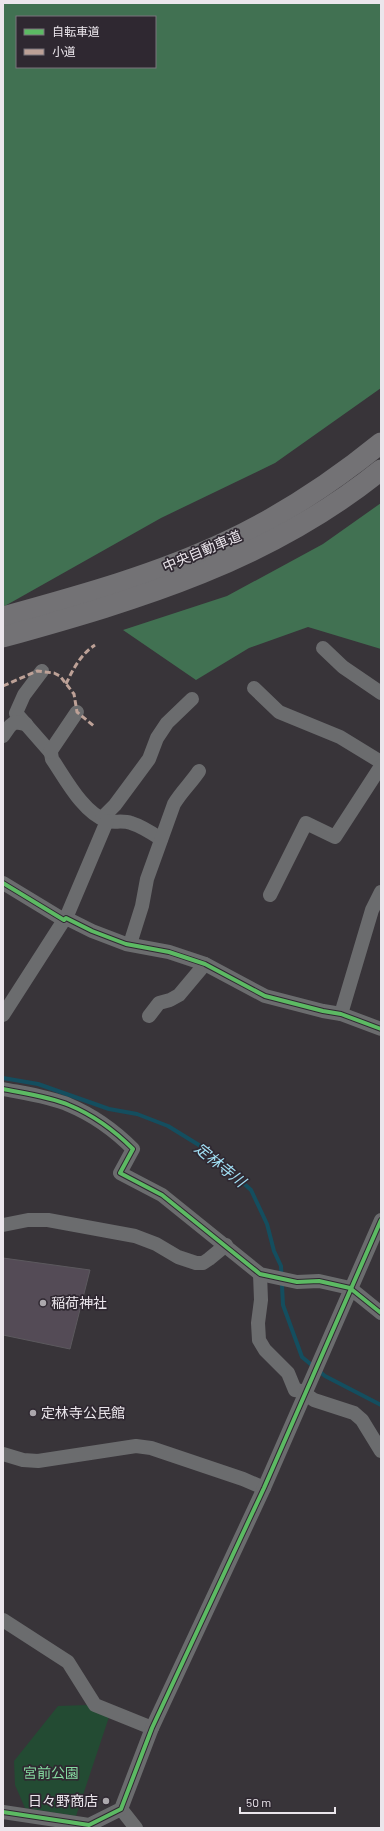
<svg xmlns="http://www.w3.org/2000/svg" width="384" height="1831" font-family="Barlow,'Noto Sans JP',sans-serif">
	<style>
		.green { fill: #234b33 }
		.forest { fill: #417152; fill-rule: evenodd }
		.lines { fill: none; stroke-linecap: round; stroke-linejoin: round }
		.stream { stroke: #144e5f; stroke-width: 4 }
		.building { fill: #544b56; stroke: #5c595e }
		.minor { stroke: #6b6c6e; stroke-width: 14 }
		.highway { stroke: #737275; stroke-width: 21 }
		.quiet { stroke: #bda197; stroke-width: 3; stroke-dasharray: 6 3; stroke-linecap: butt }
		.cycleway-casing { stroke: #2f2831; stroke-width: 6 }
		.cycleway { stroke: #5cba63; stroke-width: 4 }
		.poi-dot { fill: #aca8ad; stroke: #2f2831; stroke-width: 1.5 }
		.labels { text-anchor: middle; stroke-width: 3.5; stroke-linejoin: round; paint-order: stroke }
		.street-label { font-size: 14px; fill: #ebe6ec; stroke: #2f2831 }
		.poi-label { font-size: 14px; fill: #ebe6ec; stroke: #2f2831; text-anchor: start }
		.park-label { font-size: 14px; fill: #86daa1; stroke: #2f2831 }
		.water-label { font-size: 15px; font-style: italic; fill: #a2e0f5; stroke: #2f2831 }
	</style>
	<rect width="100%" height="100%" fill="#383439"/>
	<polygon class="green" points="87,1705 109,1717 76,1816 25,1808 15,1785 14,1761 58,1706"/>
	<g class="forest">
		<path d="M3,3H381V388L275,463L161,518L3,607ZM17,17H155V67H17Z"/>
		<polygon points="381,503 381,649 308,627 249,648 196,680 123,630 227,596 323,544"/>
	</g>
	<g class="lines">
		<polyline class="stream" points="3,1078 38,1084 109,1109 137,1114 168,1126 207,1150 251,1190 267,1224 274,1251 281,1266 283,1305 302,1357 325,1376 381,1405"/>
	</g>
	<polygon class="building" points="3,1258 90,1270 70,1349 3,1335"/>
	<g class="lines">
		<g class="minor">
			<polyline points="323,648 343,667 381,693"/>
			<path d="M42,671L24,695L16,713L51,753L52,759C65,778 83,813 107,821C114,823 123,820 131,823C141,826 152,833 161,839"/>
			<polyline points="254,688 279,712 340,737 381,762"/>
			<polyline points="3,736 10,726 15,722 26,724"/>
			<polyline points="50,752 77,712"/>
			<polyline points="102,818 115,805 149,759 157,738 167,723 192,699"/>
			<polyline points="3,883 64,920 66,918 92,931 126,944 169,952 205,964 265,996 323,1011 341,1014 381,1029"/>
			<polyline points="270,895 306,823 335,837 381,766"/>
			<polyline points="66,918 107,821"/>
			<path d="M130,944L142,906L147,879L174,804C181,792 191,783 199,771"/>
			<polyline points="341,1014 372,910 381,892"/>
			<polyline points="3,1015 64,920"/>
			<polyline points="149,1016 159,1003 170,1000 179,995 205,964"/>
			<path d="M3,1089C23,1093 51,1097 69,1105C93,1115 114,1130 133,1149L120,1173L162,1195L260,1274L297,1282L319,1281L350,1288L381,1313"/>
			<polyline points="3,1225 28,1220 48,1220 135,1236 156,1244 178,1257 196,1263 203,1263 209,1259 226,1245"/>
			<polyline points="260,1274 261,1300 258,1323 259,1340 265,1350 288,1373 295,1390 301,1391 314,1400 354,1413 362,1420 381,1451"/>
			<polyline points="3,1454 23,1460 38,1461 136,1446 151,1448 243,1479 264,1488"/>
			<polyline points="3,1620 68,1662 95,1705 152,1728"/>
			<polyline points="121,1809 136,1828"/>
			<polyline points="3,1812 89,1825 121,1809 152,1728 264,1488 381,1220"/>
		</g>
		<g class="highway">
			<path d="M3,617C79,596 156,575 228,541C283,515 333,482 381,443"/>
			<path d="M3,637C140,599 268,561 381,470"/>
		</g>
		<g class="quiet">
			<path d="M66,684C73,669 81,654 95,645"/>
			<polyline points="3,686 37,671 54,673 60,676 74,694 77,712 95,727"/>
		</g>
		<g class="cycleway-casing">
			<g id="cycleway">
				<polyline points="3,883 64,920 66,918 92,931 126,944 169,952 205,964 265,996 323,1011 341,1014 381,1029"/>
				<path d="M3,1089C23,1093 51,1097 69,1105C93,1115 114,1130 133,1149L120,1173L162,1195L260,1274L297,1282L319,1281L350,1288L381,1313"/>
				<polyline points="3,1812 89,1825 121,1809 152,1728 264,1488 381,1220"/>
			</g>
		</g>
		<use href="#cycleway" class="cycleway"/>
	</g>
	<g class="poi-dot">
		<circle cx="43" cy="1303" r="4"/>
		<circle cx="33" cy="1413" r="4"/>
		<circle cx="106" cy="1801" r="4"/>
	</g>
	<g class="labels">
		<g class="street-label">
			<text transform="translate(202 551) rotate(-23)" y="5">中央自動車道</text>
		</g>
		<g class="poi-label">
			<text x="51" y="1308">稲荷神社</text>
			<text x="41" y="1418">定林寺公民館</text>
			<text x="98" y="1806" text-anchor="end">日々野商店</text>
		</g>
		<g class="park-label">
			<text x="51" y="1778">宮前公園</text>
		</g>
		<g class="water-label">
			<text transform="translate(220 1165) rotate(39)" y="5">定林寺川</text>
		</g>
	</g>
	<rect width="384" height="1831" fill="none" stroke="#ebe6ec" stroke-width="8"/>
	<rect x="16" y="16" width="140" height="52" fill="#2f2831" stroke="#7a747c"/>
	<rect x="24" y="29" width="20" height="6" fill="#5cba63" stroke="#7a747c"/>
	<text x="52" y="36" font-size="12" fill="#ebe6ec">自転車道</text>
	<rect x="24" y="49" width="20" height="6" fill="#bda197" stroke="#7a747c"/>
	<text x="52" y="56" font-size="12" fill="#ebe6ec">小道</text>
	<path d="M240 1807v6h95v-6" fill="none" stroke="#ebe6ec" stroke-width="2"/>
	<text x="246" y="1807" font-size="12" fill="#ebe6ec" stroke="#2f2831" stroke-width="3" paint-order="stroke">50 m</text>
</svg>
